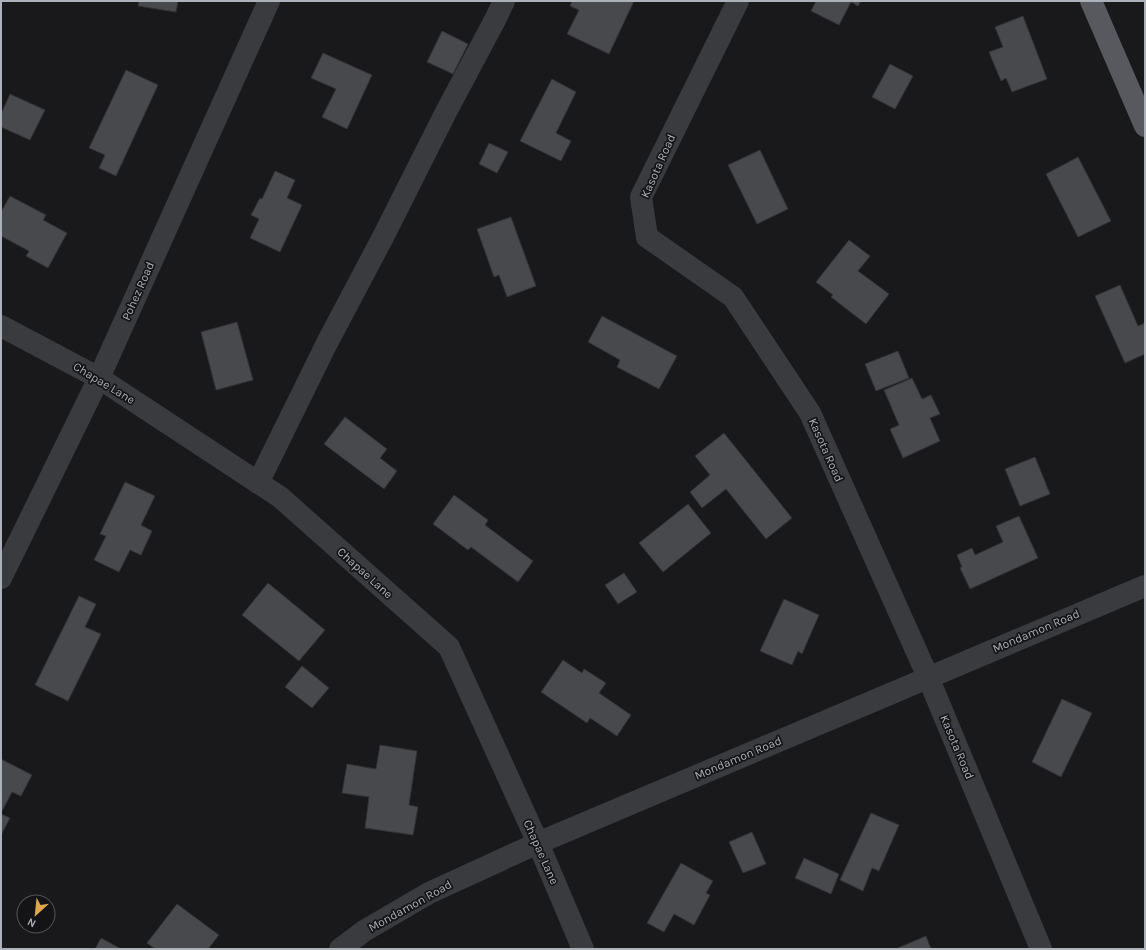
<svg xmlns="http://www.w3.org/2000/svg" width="1146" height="950" font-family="Karla,sans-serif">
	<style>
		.building { fill: #48494d; stroke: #333337 }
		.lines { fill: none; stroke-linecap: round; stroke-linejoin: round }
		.minor { stroke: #3a3b3f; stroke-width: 22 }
		.major { stroke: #57595e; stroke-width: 22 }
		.labels { text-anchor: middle; stroke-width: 3.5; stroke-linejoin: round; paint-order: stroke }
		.street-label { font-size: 12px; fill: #adb1b9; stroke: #141416 }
	</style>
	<rect width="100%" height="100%" fill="#19191b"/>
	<g class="building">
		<polygon points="139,1 178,1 176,12 138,6"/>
		<polygon points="572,1 634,1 609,54 567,34 579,10 570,6"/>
		<polygon points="816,1 861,1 858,6 851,2 839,25 811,11"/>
		<polygon points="1023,16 1047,79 1012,92 1006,78 1001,81 989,52 1003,47 995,27"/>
		<polygon points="442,31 468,44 453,74 427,62"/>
		<polygon points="323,53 372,75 347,129 322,117 336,89 311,78"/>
		<polygon points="890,64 913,76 895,109 872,97"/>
		<polygon points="126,70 158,85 116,176 99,168 105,155 89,148"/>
		<polygon points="552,79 576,92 556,133 571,141 561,161 520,141"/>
		<polygon points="10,94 45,110 30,140 1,127 1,114"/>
		<polygon points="489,143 508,152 497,173 479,164"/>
		<polygon points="760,150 788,209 757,224 728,165"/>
		<polygon points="1078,157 1111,221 1078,237 1046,174"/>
		<polygon points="275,171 295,180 287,198 302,205 280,252 250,238 259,219 251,215 260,198 262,199"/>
		<polygon points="10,196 46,215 43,220 67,233 48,268 26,256 29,251 1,236 1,212"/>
		<polygon points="511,217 536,286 507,297 499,275 494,277 477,229"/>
		<polygon points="849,240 870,256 858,271 889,294 866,324 831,297 833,295 816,282"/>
		<polygon points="1120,285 1138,326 1145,323 1145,354 1125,363 1095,296"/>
		<polygon points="602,316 677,356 659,389 617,367 620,360 588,342"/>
		<polygon points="237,322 253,380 216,390 201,332"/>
		<polygon points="898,351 909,378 876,391 865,364"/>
		<polygon points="912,378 922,399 931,395 940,414 930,418 940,441 903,458 890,429 899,425 884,390"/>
		<polygon points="345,417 387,449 380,458 397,471 384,489 324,444"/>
		<polygon points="724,433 792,518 766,539 726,489 702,508 690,492 710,475 695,456"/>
		<polygon points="1035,457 1050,494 1020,506 1005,469"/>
		<polygon points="125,482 155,496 141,525 152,531 141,555 130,550 119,572 94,560 106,536 100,534"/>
		<polygon points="454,495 488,520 485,525 533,561 518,582 471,547 468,550 433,524"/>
		<polygon points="688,504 711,533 663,572 639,543"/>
		<polygon points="1019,516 1038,558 970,589 960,568 962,567 957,555 972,548 975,555 1003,542 996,526"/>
		<polygon points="624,573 637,592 618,604 605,585"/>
		<polygon points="268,583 325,630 299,661 242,615"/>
		<polygon points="79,596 96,604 85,627 101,634 68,701 35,685"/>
		<polygon points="784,599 819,615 802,654 798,651 792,665 760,651"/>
		<polygon points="563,660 582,673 584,669 606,683 599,693 631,715 617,736 590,718 587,723 541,692"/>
		<polygon points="302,666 329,688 312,708 285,687"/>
		<polygon points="1062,699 1092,713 1061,777 1032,762"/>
		<polygon points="380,745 417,751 409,805 418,807 413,835 365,828 369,797 342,793 347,764 376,769"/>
		<polygon points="1,759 32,775 21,796 12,792 1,813"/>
		<polygon points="871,813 899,825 879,871 872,868 863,891 840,880"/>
		<polygon points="1,814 10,818 1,835"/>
		<polygon points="752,832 766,864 743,873 729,842"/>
		<polygon points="804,858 839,874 831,894 795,878"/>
		<polygon points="681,863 713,881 706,893 710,895 694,925 674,914 664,932 647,923"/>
		<polygon points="177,904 219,935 208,949 155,949 147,943"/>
		<polygon points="926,936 931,949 898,949 898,948"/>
		<polygon points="101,938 121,949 95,949"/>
	</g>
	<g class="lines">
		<g class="minor">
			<polyline points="738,1 641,197 647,237 733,297 810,413 928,677 1041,949"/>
			<polyline points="1,326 99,378 280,497 449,647 538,843 583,949"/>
			<polyline points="258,483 327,343 382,239 446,112 496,18 504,1"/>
			<polyline points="1,578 99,378 269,1"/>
			<polyline points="340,949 364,931 429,893 538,843 1145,586"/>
		</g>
		<polyline class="major" points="1091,1 1145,126"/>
	</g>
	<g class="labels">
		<g class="street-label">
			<text transform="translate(658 166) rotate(-66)" y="4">Kasota Road</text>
			<text transform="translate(138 291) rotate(-66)" y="4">Pohez Road</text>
			<text transform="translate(104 383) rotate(31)" y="4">Chapae Lane</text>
			<text transform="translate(826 450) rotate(66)" y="4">Kasota Road</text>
			<text transform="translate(365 573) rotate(42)" y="4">Chapae Lane</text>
			<text transform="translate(1036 631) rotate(-23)" y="4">Mondamon Road</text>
			<text transform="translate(957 747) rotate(67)" y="4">Kasota Road</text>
			<text transform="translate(738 758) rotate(-23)" y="4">Mondamon Road</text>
			<text transform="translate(541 852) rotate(66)" y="4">Chapae Lane</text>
			<text transform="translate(410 906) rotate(-29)" y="4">Mondamon Road</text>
		</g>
	</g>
	<rect width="1146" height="950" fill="none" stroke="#adb1b9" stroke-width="4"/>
	<g transform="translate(36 914) rotate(207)"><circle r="19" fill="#141416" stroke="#515357"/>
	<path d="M0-3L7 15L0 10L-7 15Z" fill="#dfa84c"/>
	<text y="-6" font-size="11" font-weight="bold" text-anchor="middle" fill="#adb1b9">N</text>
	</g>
</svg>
